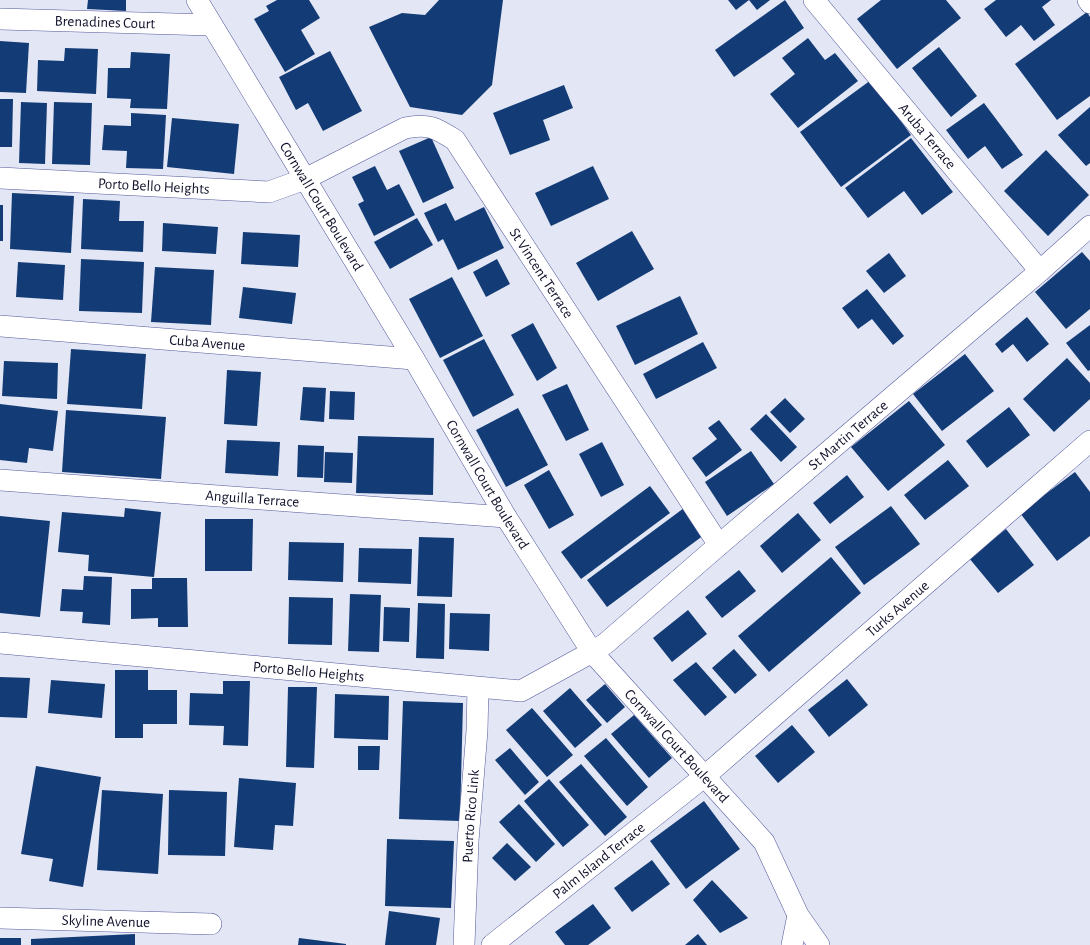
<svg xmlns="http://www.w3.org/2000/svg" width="1090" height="945" font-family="'Alegreya Sans',sans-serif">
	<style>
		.building { fill: #133c76 }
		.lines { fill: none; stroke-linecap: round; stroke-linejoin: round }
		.street-casing { stroke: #53599a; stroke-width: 22 }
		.street { stroke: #fff; stroke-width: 21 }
		.labels { text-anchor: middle; stroke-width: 4; stroke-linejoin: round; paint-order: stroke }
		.street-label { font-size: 15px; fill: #10112b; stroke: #e3e6f5 }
	</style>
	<rect width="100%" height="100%" fill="#e3e6f5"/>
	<g class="building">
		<polygon points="88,0 126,0 126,11 87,9"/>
		<polygon points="277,0 309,0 320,18 301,30 315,54 285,72 254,19 269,11 266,6"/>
		<polygon points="439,0 503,0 492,85 462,115 410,107 369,27 402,13 425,15"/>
		<polygon points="728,0 749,0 736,10"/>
		<polygon points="749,0 770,0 757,10"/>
		<polygon points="785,0 804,28 734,77 715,50"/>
		<polygon points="881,0 946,0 961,18 897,69 857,19"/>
		<polygon points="996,0 1051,0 1042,7 1055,25 1034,41 1021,25 1006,37 984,9"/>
		<polygon points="1087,12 1090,17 1090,96 1057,120 1015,64"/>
		<polygon points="808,38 825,60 835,53 858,81 798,128 770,94 795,74 782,58"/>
		<polygon points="0,41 29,43 26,93 0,92"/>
		<polygon points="939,47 977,96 951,117 912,68"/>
		<polygon points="65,48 98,49 96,94 37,91 38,60 64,61"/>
		<polygon points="330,51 362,111 323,131 308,103 296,110 279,77"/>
		<polygon points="131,52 170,54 167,109 130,108 131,99 107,98 108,68 130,68"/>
		<polygon points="871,80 911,135 841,187 800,132"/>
		<polygon points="564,85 573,108 543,120 550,140 510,155 493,113"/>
		<polygon points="0,99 13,99 12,147 0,147"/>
		<polygon points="21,102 47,103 45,164 19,163"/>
		<polygon points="54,102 92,103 90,165 52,164"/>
		<polygon points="984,103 1023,155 1002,169 985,146 968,159 946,130"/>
		<polygon points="1090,107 1090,163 1086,166 1058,135"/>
		<polygon points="131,113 166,115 163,169 126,168 127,151 102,150 104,125 131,126"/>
		<polygon points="172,118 239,124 234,174 167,167"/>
		<polygon points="431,137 454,188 423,203 399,151"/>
		<polygon points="911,138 953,192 922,215 904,191 868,218 845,188"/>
		<polygon points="1046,150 1089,195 1048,236 1004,191"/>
		<polygon points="375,166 387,190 399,184 415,215 374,236 358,204 364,201 352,177"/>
		<polygon points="593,166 609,199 551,226 535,193"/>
		<polygon points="12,193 74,196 71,253 10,249"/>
		<polygon points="83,199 120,201 119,221 144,221 143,252 81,249"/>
		<polygon points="446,203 455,221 484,207 504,248 458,270 443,239 438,242 424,213"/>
		<rect x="0" y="205" width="3" height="36"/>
		<polygon points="417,218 433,245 390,269 374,242"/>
		<polygon points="163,223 218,227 216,254 162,251"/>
		<polygon points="632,231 654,269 598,301 576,263"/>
		<polygon points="243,232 300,235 298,267 241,264"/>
		<polygon points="1082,252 1090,261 1090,309 1066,329 1035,292"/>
		<polygon points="889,253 906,276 884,293 866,271"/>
		<polygon points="81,259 144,262 142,313 79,311"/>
		<polygon points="497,259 510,284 486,297 473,272"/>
		<polygon points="18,262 65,265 63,300 16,297"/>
		<polygon points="155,267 214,270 211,325 151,322"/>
		<polygon points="452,277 483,336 440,358 409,299"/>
		<polygon points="243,287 296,293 292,324 239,318"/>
		<polygon points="867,289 904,336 893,345 872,319 858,329 842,308"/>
		<polygon points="680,296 698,334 635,365 616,326"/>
		<polygon points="1027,317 1049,344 1027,362 1013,344 1002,353 995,344"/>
		<polygon points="533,323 557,368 537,381 511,335"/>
		<polygon points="1090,325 1090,370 1088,371 1066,343"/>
		<polygon points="484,339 514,395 473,417 443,360"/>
		<polygon points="703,342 717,368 656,399 643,374"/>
		<polygon points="71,349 146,354 142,409 67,404"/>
		<polygon points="965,354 994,391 942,431 913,394"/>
		<polygon points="1067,358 1090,383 1090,399 1054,432 1023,399"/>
		<polygon points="4,361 58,363 57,399 2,396"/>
		<polygon points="227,370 261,372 257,426 224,424"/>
		<polygon points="567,384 589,430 566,441 542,395"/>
		<polygon points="303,387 326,388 324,422 300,420"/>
		<polygon points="330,391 355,392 354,420 329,419"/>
		<polygon points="785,398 805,419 790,433 770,412"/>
		<polygon points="909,401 945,445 888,491 851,447"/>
		<polygon points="0,404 58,411 53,451 29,448 27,463 0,460"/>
		<polygon points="1009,407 1030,435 987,468 966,441"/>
		<polygon points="518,408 548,465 506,487 476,430"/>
		<polygon points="66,410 166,417 161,479 62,472"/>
		<polygon points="766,414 797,447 781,462 750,429"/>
		<polygon points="719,420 742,450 706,477 692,458 717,439 708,428"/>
		<polygon points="358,436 434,438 433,495 356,493"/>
		<polygon points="227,440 280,442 278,476 225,473"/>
		<polygon points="602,442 624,485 601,497 579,454"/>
		<polygon points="298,445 324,446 323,478 297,477"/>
		<polygon points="751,451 774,484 727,516 705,482"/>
		<polygon points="325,452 353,453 352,483 324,482"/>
		<polygon points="948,460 969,486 925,520 904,495"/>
		<polygon points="549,470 574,515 549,529 524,485"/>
		<polygon points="1075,472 1090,492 1090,536 1057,561 1020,513"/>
		<polygon points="847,475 864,497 830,524 813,503"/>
		<polygon points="650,486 670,513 581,579 561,552"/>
		<polygon points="891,506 920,544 864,585 835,547"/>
		<polygon points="125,508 161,512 154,577 88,571 89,555 58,552 62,512 124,517"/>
		<polygon points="684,508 704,535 607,607 587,580"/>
		<polygon points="798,513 821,540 782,573 760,546"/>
		<polygon points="0,516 50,521 40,617 0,613"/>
		<polygon points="205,519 253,519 252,571 205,571"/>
		<polygon points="1006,529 1034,565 998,593 969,558"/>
		<polygon points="419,537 454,538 452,597 417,596"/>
		<polygon points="289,542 344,543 343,582 288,580"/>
		<polygon points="359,548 412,549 411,584 358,582"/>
		<polygon points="831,557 861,593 769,672 738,636"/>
		<polygon points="739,570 756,591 722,618 705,597"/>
		<polygon points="84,576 112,577 110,625 82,623 83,612 60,611 62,589 83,590"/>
		<polygon points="152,578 187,578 188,627 158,627 158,618 131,619 131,589 152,589"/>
		<polygon points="350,594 381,595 379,652 348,651"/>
		<polygon points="289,597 333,598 332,645 288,644"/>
		<polygon points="418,603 445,604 444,659 416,658"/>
		<polygon points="384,607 410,608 409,642 383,641"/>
		<polygon points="688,610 707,634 672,662 653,638"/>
		<polygon points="450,613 490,614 489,651 449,649"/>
		<polygon points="734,649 757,675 735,694 712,668"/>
		<polygon points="696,662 727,697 705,716 673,680"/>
		<polygon points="115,670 148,670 148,690 177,690 177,724 143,724 143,738 115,738"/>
		<polygon points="0,677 30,678 27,718 0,717"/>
		<polygon points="847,679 868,705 829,737 808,710"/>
		<polygon points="51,680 105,684 102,718 48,713"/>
		<polygon points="223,681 250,681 248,746 223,745 224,726 189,725 190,693 223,694"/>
		<polygon points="605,684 625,707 607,723 586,700"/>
		<polygon points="288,687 317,687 314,768 286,767"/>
		<polygon points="570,688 602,725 575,748 543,711"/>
		<polygon points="335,694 389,696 388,740 334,738"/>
		<polygon points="403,701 463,703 460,821 399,819"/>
		<polygon points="532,708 573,755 547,777 506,730"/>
		<polygon points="634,715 672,758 649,778 611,734"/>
		<polygon points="792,725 815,752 778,783 755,756"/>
		<polygon points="606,738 648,787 627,806 584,756"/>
		<polygon points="358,746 380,746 379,770 358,770"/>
		<polygon points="510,748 539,782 525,795 495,760"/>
		<polygon points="581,764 627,817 605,836 559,782"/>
		<polygon points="36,766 101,777 83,887 49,881 53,859 21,854"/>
		<polygon points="239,778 296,783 293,826 275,825 273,850 234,847"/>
		<polygon points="549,779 589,825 563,847 524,801"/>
		<polygon points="102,790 163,794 158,874 97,870"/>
		<polygon points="169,790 227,792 225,856 168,855"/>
		<polygon points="704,801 740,849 686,889 650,841"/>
		<polygon points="519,804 555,844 536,862 499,822"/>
		<polygon points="387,839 454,841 451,908 385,906"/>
		<polygon points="507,843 531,867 515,881 492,858"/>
		<polygon points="652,860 670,884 632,912 614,888"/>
		<polygon points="712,880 748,918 720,933 693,900"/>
		<polygon points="593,904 611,928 588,945 565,945 555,932"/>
		<polygon points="389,911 440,918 436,945 385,945"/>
		<polygon points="135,934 135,945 31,945 31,939"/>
		<polygon points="698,934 707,945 685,945"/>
		<rect x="0" y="938" width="21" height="7"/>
		<polygon points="299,938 346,944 346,945 298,945"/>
	</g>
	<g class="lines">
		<g class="street-casing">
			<g id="street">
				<path id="s1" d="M197,0L414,359L506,517L592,652L764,842L798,915L819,945"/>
				<path id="s2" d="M814,0L1040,271"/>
				<polyline points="1088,0 1090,3"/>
				<path id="s3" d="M0,19L211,25"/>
				<path id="s4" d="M0,178L269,192L305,179L405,128C428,123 436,128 455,140L719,545"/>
				<path id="s5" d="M0,326L414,359"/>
				<path id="s6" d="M0,480L506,517"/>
				<path id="s7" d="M0,643L521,691L592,652L605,644L719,545L1040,271L1090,226"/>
				<path id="s8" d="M0,918L211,924"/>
				<path id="s9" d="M464,945L468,841L477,731L478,688"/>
				<path id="s10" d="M492,945L705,776L1090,441"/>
				<polyline points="792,945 798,915"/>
			</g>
		</g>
		<use href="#street" class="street"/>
	</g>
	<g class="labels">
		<g class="street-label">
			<text dy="5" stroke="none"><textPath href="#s3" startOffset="105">Brenadines Court</textPath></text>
			<text dy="5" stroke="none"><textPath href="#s2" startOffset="177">Aruba Terrace</textPath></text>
			<text dy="5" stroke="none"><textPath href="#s4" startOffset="154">Porto Bello Heights</textPath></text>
			<text dy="5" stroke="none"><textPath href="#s1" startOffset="241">Cornwall Court Boulevard</textPath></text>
			<text dy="5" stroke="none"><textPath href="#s4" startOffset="632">St Vincent Terrace</textPath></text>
			<text dy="5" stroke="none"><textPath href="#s5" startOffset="208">Cuba Avenue</textPath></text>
			<text dy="5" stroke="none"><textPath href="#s7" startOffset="940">St Martin Terrace</textPath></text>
			<text dy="5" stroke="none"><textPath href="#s1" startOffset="565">Cornwall Court Boulevard</textPath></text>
			<text dy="5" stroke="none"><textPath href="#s6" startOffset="253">Anguilla Terrace</textPath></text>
			<text dy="5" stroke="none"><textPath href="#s10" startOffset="527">Turks Avenue</textPath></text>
			<text dy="5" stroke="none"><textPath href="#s7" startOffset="310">Porto Bello Heights</textPath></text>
			<text dy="5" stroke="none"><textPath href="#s1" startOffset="889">Cornwall Court Boulevard</textPath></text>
			<text dy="5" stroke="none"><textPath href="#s9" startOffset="129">Puerto Rico Link</textPath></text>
			<text dy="5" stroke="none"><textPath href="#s10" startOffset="136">Palm Island Terrace</textPath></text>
			<text dy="5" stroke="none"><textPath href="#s8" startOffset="106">Skyline Avenue</textPath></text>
		</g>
	</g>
</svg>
